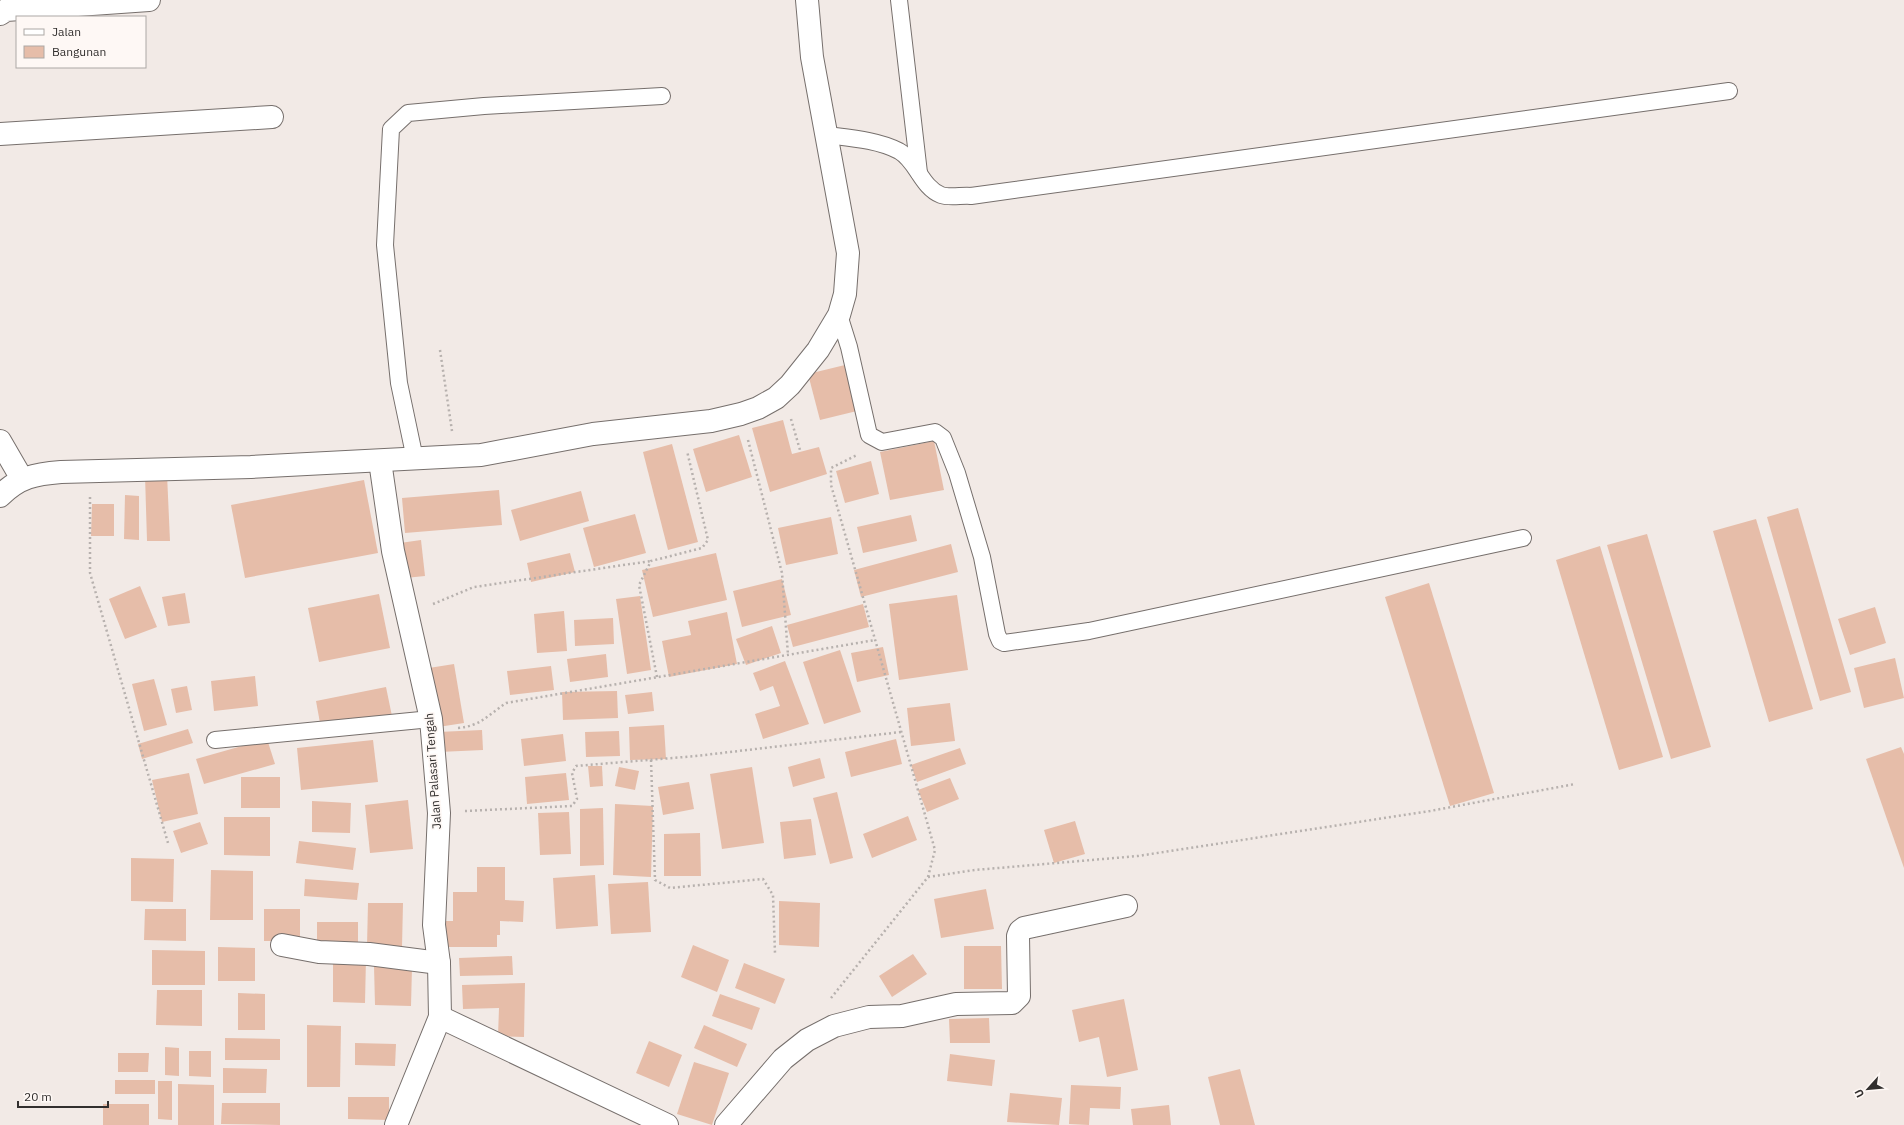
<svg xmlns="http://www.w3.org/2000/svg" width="1904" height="1125" font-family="'IBM Plex Sans',sans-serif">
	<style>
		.building { fill: #e6bda9 }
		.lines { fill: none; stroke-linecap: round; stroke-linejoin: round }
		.service-casing { stroke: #766f6c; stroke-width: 18 }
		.minor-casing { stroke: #766f6c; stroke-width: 24 }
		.path { stroke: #b7b1ae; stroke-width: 2.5; stroke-dasharray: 2 3; stroke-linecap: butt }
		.service { stroke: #fff; stroke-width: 16 }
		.minor { stroke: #fff; stroke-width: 22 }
		.labels { text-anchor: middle; stroke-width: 3.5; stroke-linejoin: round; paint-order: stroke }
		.street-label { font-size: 12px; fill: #322f2e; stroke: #fef8f5 }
	</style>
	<rect width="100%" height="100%" fill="#f2eae6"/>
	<g class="building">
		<polygon points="849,364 861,410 820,420 808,374"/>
		<polygon points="783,420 792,454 819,447 827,474 770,492 752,428"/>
		<polygon points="739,435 752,477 706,492 693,449"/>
		<polygon points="934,441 944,490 890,500 880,452"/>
		<polygon points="672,444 698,542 668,550 643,452"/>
		<polygon points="871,461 879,494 845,503 836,471"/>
		<polygon points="167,474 170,541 147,541 145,475"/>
		<polygon points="364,480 378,553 245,578 231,505"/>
		<polygon points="499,490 502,525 405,533 402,498"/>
		<polygon points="581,491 589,521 520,541 511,510"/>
		<polygon points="125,495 139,496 139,540 124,539"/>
		<polygon points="92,504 114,504 114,536 91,536"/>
		<polygon points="1798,508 1851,692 1820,701 1767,517"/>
		<polygon points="635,514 646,553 594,567 583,528"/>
		<polygon points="911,515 917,541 863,553 857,527"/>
		<polygon points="831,517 838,554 786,565 778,528"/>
		<polygon points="1756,519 1813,709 1769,722 1713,531"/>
		<polygon points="1647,534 1711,747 1671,759 1607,545"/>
		<polygon points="421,540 425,576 405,578 400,543"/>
		<polygon points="951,544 958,572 861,597 854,570"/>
		<polygon points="1600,546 1663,757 1619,770 1556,560"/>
		<polygon points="570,553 575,572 531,582 527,563"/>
		<polygon points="716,553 727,600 653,617 642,570"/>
		<polygon points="782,579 791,615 742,627 733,591"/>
		<polygon points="1429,583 1494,793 1450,806 1385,597"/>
		<polygon points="140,586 157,627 125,639 109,599"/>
		<polygon points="185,593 190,623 168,626 162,597"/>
		<polygon points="379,594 390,648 319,662 308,608"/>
		<polygon points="957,595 968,670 899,680 889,604"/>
		<polygon points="640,596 651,670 627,674 616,599"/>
		<polygon points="863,604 869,627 793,647 787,625"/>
		<polygon points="1875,607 1886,643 1850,655 1838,619"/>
		<polygon points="564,611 567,651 537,653 534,614"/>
		<polygon points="727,612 737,664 669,677 662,641 691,635 688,621"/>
		<polygon points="613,618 614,644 575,646 574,620"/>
		<polygon points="772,626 781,653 746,665 736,639"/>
		<polygon points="883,647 889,675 857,682 851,653"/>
		<polygon points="840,650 861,712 824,724 803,662"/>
		<polygon points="606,654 608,677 570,682 567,659"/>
		<polygon points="1895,658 1904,698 1864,708 1854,668"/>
		<polygon points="785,661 809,724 763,739 755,714 780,706 773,686 760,691 753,673"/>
		<polygon points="454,664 464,723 438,727 429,668"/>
		<polygon points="551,666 554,690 510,695 507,671"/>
		<polygon points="255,676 258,706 214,711 211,681"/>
		<polygon points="154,679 167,725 144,731 132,684"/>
		<polygon points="187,686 192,710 176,713 171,689"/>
		<polygon points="386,687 393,721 322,734 316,701"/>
		<polygon points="617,691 618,718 563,720 562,692"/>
		<polygon points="652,692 654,711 628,714 625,695"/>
		<polygon points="950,703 955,741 911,746 907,708"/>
		<polygon points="664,725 666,759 630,760 629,727"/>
		<polygon points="188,729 193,743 142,759 138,744"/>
		<polygon points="482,730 483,750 439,752 438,732"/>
		<polygon points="619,731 620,756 586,757 585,732"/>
		<polygon points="563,734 566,761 524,766 521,739"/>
		<polygon points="267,739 275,764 204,784 196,759"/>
		<polygon points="896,739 902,764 851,777 845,752"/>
		<polygon points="373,740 378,782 301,790 297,748"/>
		<polygon points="1901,747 1904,754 1904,868 1866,759"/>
		<polygon points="960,748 966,764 917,782 911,765"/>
		<polygon points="820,758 825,778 793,787 788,767"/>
		<polygon points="588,766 602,766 603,786 590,787"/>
		<polygon points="619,767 639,771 635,790 615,786"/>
		<polygon points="752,767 764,843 722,849 710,774"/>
		<polygon points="189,773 198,814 162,822 152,780"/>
		<polygon points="566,773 569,800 527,804 525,777"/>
		<rect x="241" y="777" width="39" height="31"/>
		<polygon points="950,778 959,799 927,812 918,790"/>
		<polygon points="689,782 694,809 663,815 658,787"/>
		<polygon points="837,792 853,858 830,864 813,798"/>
		<polygon points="408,800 413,849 370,853 365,805"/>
		<polygon points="312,801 351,803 350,833 312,832"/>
		<polygon points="615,804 653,806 651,877 613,875"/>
		<polygon points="603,808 604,865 580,866 580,809"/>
		<polygon points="569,812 571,854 540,855 538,813"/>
		<polygon points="908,816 917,840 872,858 863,834"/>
		<polygon points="224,817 270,817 270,856 224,855"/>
		<polygon points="811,819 816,855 784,859 780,822"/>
		<polygon points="1075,821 1085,854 1054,863 1044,830"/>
		<polygon points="200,822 208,844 181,853 173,831"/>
		<polygon points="700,833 701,876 664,876 664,834"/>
		<polygon points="299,841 356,848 353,870 296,863"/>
		<polygon points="131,858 174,859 173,902 131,901"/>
		<polygon points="477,867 505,867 505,900 524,901 523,922 500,921 500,935 497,935 497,947 444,947 443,921 453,921 453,892 477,892"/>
		<polygon points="211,870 253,871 253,920 210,920"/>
		<polygon points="595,875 598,926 556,929 553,878"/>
		<polygon points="305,879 359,883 357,900 304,896"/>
		<polygon points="648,882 651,932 611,934 608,884"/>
		<polygon points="986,889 994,929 941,938 934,899"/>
		<polygon points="779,901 820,903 819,947 779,945"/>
		<polygon points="368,903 403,903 402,947 367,946"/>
		<polygon points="145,909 186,909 186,941 144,940"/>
		<rect x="264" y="909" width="36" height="32"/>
		<rect x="317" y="922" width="41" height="27"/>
		<polygon points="693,945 729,960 717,992 681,977"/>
		<polygon points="964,946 1001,946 1002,989 964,989"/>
		<polygon points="218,947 255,948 255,981 218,981"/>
		<polygon points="152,950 205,951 205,985 152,985"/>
		<polygon points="913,954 927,974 892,997 879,976"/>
		<polygon points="512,956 513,975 460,976 459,958"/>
		<polygon points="333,958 366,958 365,1003 333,1002"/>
		<polygon points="744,963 785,979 775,1004 735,988"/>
		<polygon points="374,966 412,967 411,1006 375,1005"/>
		<polygon points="525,983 524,1037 498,1036 499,1008 463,1009 462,985"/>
		<polygon points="157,990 202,990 202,1026 156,1025"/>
		<polygon points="238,993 265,994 265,1030 238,1030"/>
		<polygon points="720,994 760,1008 752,1030 712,1016"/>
		<polygon points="1124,999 1138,1070 1107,1077 1099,1037 1079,1042 1072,1010"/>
		<polygon points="989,1018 990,1043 950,1043 949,1019"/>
		<polygon points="307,1025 341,1026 340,1087 307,1087"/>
		<polygon points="704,1025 747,1044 737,1067 694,1048"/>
		<polygon points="225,1038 280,1039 280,1060 225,1060"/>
		<polygon points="649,1041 682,1055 669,1087 636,1073"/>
		<polygon points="355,1043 396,1044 395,1066 355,1065"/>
		<polygon points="165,1047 179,1048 179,1076 165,1075"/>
		<polygon points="189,1051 211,1051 211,1077 189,1076"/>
		<polygon points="118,1053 149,1053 148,1072 118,1072"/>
		<polygon points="950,1054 995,1060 992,1086 947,1081"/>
		<polygon points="694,1062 729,1073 712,1125 677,1114"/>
		<polygon points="223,1068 267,1069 266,1093 223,1093"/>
		<polygon points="1240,1069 1255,1125 1220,1125 1208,1077"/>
		<rect x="115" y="1080" width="40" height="14"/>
		<polygon points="158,1081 172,1081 172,1120 158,1119"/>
		<polygon points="178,1084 214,1085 214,1125 178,1125"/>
		<polygon points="1071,1085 1121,1087 1120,1109 1090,1108 1089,1125 1069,1124"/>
		<polygon points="1010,1093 1062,1098 1059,1125 1007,1122"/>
		<polygon points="348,1097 389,1097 389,1120 348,1119"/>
		<polygon points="222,1103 280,1103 280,1125 221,1124"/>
		<rect x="103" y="1104" width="46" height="21"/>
		<polygon points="1169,1105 1171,1125 1133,1125 1131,1109"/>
	</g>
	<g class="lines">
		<g class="service-casing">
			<g id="service">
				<polyline points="899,0 919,173"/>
				<path d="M827,135C850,138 878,140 899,151C917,161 921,187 941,195C949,198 963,195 971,196L1729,91"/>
				<polyline points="839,315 849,347 869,435 882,442 935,432 943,438 957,473 982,557 997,634 1000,641 1004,643 1089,631 1523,538"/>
				<polyline points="415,459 399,383 385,245 391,129 408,113 484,106 662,96"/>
				<polyline points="215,740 431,719"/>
			</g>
		</g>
		<g class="minor-casing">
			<g id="minor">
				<polyline points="0,14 6,10 149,0"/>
				<polyline points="0,134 272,117"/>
				<polyline points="0,441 22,479"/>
				<polyline points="380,461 393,551 431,719 439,813 434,925 439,963 440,1017 396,1125"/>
				<path d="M0,496C19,477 35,474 61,472L251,467L481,455L593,434L711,421L741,414L758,408L776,398L790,385L818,350L839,315L845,294L848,253L812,57L807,0"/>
				<polyline points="282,945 319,952 369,954 439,963"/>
				<polyline points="440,1017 667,1125"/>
				<polyline points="726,1125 783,1059 807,1040 834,1026 869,1017 902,1016 956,1004 1012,1003 1019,996 1018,936 1020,931 1024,928 1126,906"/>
			</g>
		</g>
		<g class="path">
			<polyline points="440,350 452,431"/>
			<polyline points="791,419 800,450"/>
			<polyline points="748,440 782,573 788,655"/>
			<polyline points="90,497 90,573 168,843"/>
			<polyline points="433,604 474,587 651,561"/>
			<polyline points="657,677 639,585 651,561 702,548 708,540 687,451"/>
			<path d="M458,728C481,726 488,715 506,703L875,640"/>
			<polyline points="651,760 655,880 670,888 763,879 773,895 775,953"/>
			<polyline points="465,811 572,806 577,799 572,773 576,766 696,756 901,732"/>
			<polyline points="928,877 975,870 1138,856 1430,811 1575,784"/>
			<polyline points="831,998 928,877 935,850 831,485 831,468 857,455"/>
		</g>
		<use href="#service" class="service"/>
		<use href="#minor" class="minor"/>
	</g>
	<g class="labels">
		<g class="street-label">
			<text transform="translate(433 771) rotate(-94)" y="4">Jalan Palasari Tengah</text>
		</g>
	</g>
	<rect x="16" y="16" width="130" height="52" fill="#fef8f5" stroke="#aca8a5"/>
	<rect x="24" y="29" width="20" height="6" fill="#ffffff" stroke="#aca8a5"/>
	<text x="52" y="36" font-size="12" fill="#322f2e">Jalan</text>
	<rect x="24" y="46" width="20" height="12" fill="#e6bda9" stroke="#aca8a5"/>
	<text x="52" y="56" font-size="12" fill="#322f2e">Bangunan</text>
	<g transform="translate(1868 1089) rotate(243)" stroke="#fef8f5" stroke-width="3" paint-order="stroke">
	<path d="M0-3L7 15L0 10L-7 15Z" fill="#322f2e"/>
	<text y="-6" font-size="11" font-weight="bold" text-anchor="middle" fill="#322f2e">U</text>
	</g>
	<path d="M18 1101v6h90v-6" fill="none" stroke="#322f2e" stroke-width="2"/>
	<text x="24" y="1101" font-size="12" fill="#322f2e" stroke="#fef8f5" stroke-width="3" paint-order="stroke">20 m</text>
</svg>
